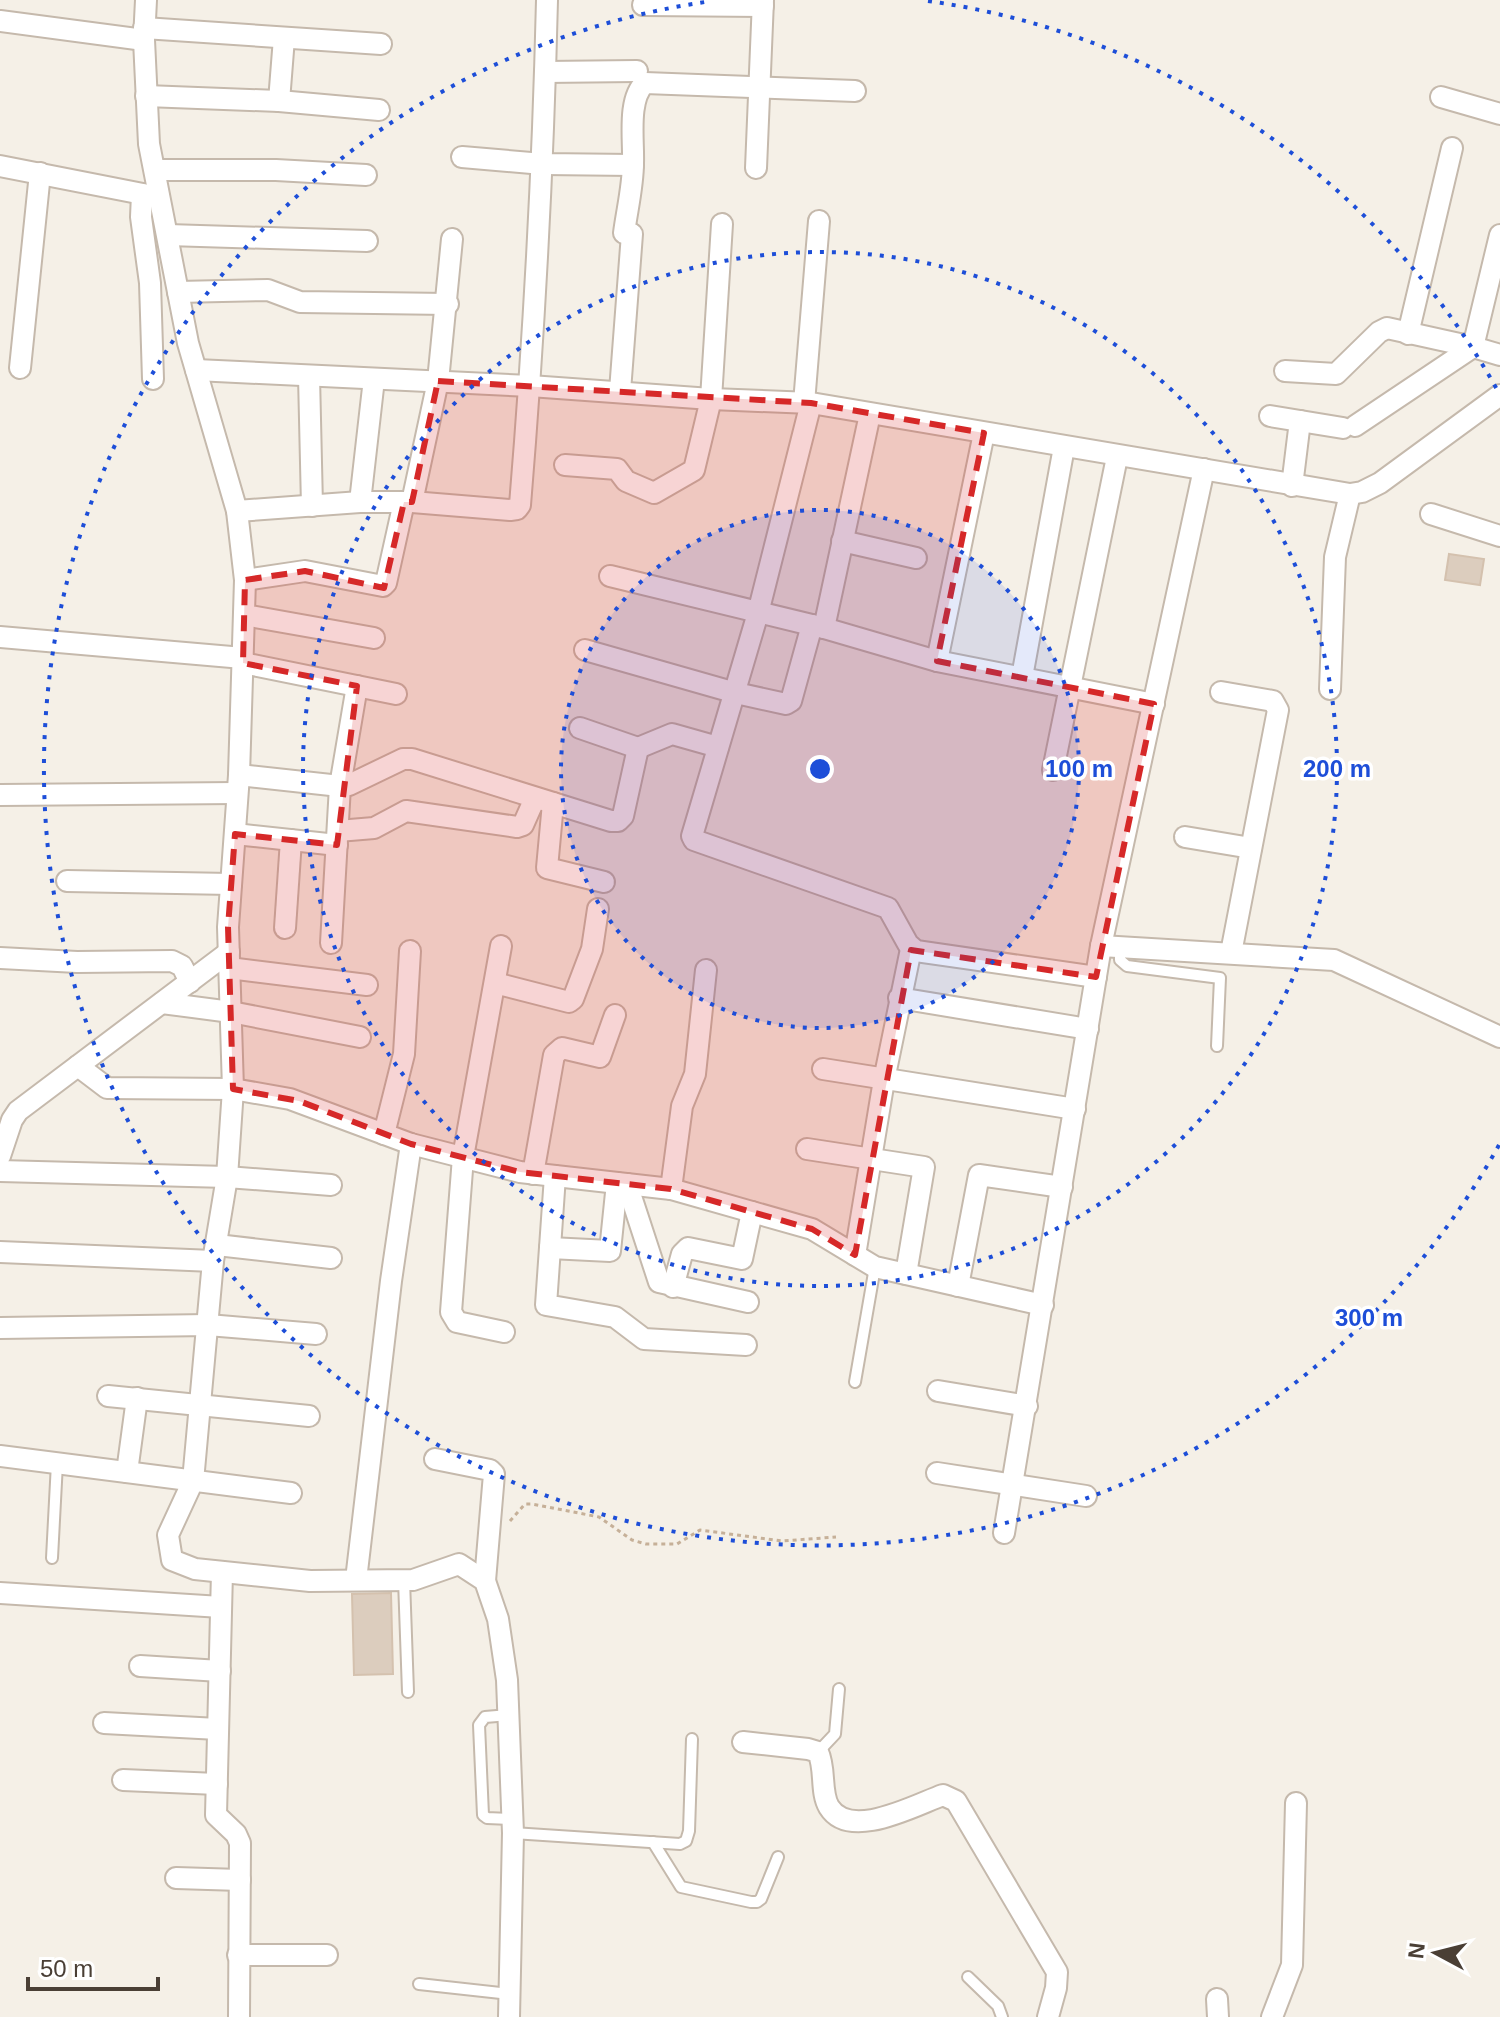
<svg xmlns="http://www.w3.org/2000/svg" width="1500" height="2017" font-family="Helvetica,sans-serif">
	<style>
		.building { fill: #dccdbe; stroke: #d4c1ae; stroke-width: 2 }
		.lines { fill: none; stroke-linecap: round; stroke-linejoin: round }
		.lane-casing { stroke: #c5b9ac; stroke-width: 14 }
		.street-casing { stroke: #c5b9ac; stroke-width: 24 }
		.path { stroke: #c6b098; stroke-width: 3; stroke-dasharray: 4 4; stroke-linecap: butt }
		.lane { stroke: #fff; stroke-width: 10 }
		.street { stroke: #fff; stroke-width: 20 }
		.marked { fill: #d62828; fill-opacity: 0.2; stroke: #d62828; stroke-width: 6; stroke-dasharray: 16 10; stroke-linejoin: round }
		.ring { fill: none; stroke: #1d4ed8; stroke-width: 4; stroke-dasharray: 4 8 }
		.centre { fill: #1d4ed8; stroke: #fff; stroke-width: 4 }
		.ring-label { font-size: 24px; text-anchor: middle; font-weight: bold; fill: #1d4ed8; stroke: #fff; stroke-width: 7; stroke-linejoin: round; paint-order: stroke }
	</style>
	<rect width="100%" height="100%" fill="#f5f0e7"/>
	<g class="building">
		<polygon points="1449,554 1484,559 1480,585 1445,580"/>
		<polygon points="391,1593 393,1674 354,1675 352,1594"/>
	</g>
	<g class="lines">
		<g class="lane-casing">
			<g id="lane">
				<polyline points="1120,947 1120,960 1127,966 1220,978 1217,1046"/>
				<polyline points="855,1382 875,1267"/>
				<polyline points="52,1558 57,1463"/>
				<polyline points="404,1580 408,1692"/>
				<polyline points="509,1715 485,1717 479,1725 483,1815 487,1818 512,1819"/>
				<polyline points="818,1752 835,1734 839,1689"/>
				<polyline points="513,1833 680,1844 686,1841 689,1831 692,1739"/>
				<polyline points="653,1842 681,1887 751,1902 757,1902 761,1899 778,1857"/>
				<polyline points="968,1977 998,2006 1002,2017"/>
				<polyline points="419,1984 510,1994"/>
			</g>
		</g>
		<g class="street-casing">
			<g id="street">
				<polyline points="146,0 144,40 149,144 188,343 237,511 245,580 239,775 228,927 233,1089 227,1177 213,1261 193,1481 168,1535 172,1560 195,1569 310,1581 413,1580 459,1564 485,1581 498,1619 507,1680 513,1833 509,2017"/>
				<polyline points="643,5 763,6"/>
				<polyline points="0,21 144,40"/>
				<polyline points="144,28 381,44"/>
				<polyline points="545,72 637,71"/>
				<polyline points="146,96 279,101 379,110"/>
				<polyline points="1441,97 1500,114"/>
				<polyline points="279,101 284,38"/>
				<polyline points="462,157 543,164 633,165"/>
				<polyline points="0,166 153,196"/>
				<polyline points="756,168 763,0"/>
				<polyline points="155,170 276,170 366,175"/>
				<polyline points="142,194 141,217 150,283 153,379"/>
				<path d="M624,233C627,210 633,186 633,163C634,141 627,99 645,83L855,91"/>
				<polyline points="168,235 367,241"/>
				<polyline points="178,292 268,290 300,302 448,304"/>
				<polyline points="1408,334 1452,148"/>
				<polyline points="20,368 40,173"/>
				<polyline points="196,370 530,386 711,399 811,403 1350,494 1362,492 1380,483 1500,395"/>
				<polyline points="1285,371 1336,374 1379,332 1387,328 1473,347 1500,355"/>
				<polyline points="309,376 312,506"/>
				<polyline points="620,391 632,234"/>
				<polyline points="804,403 819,221"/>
				<polyline points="811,403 758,613 692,836 694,840 888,908 908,944 916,951 1096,977"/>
				<polyline points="1270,416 1343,428"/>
				<polyline points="1355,426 1473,347 1500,235"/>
				<polyline points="565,465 617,469 626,481 654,493 694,470 711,399 722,224"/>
				<polyline points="1292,486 1300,421"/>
				<polyline points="360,502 374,379"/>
				<polyline points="412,502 438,381 452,239"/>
				<path d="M237,511L360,502H412L510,510L517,509L520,505C534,336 543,169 547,0"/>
				<polyline points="1431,514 1500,536"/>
				<polyline points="842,541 916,558"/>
				<polyline points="610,576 824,628 937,661 1154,704"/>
				<polyline points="245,580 305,571 383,586 386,583 404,502"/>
				<polyline points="244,615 374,638"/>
				<polyline points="824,628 870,414"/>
				<polyline points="0,637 243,658"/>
				<polyline points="585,650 736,693 786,704 791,701 812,625"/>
				<polyline points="937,661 984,433"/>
				<polyline points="243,663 396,694"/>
				<polyline points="1022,677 1064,447"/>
				<polyline points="1330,689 1335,557 1350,494"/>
				<polyline points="1221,692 1273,701 1278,710 1231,953"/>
				<polyline points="580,728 638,748 672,734 718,747"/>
				<polyline points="1053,770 1117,457"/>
				<polyline points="239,775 340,786 349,785 403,759 412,759 611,821 618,821 623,816 638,748"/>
				<polyline points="0,795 237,793"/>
				<polyline points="553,803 547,868 604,882"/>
				<polyline points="338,831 374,828 406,811 517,827 523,825 535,798"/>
				<polyline points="235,834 337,845"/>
				<polyline points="1185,837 1251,848"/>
				<polyline points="67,881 231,884"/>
				<polyline points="285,928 291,840"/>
				<polyline points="331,943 340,786 357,686"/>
				<polyline points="501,946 463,1157 451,1312 457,1322 504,1332"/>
				<polyline points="1101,946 1334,960 1500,1037"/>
				<polyline points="0,958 77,962 172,961 182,966 190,982"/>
				<polyline points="229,968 367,985"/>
				<polyline points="495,983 569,1002 573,999 592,949 598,909"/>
				<polyline points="899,998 1088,1029"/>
				<polyline points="162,1003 231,1012 360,1037"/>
				<polyline points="78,1066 107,1088 233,1089 290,1099 411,1144 520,1172 671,1189 812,1229 875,1267 1043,1305"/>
				<polyline points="823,1069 1075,1109"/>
				<polyline points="384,1134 404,1054 410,951"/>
				<polyline points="807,1149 924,1167 906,1274"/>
				<polyline points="0,1156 12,1120 18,1111 229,952"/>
				<polyline points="0,1171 227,1177 331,1185"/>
				<polyline points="533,1174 554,1055 562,1048 600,1057 615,1015"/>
				<polyline points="555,1176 546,1305 615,1317 644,1339 746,1345"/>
				<polyline points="627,1184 659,1282 748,1302"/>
				<polyline points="671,1189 682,1106 695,1074 706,970"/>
				<polyline points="217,1245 331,1258"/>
				<polyline points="550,1248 610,1251 617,1183"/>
				<polyline points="0,1252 213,1261"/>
				<polyline points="855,1255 884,1080 911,949"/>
				<polyline points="958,1286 979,1175 1062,1187"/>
				<polyline points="673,1287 682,1254 688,1248 742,1259 752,1212"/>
				<polyline points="0,1328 208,1325 316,1334"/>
				<polyline points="938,1391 1027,1406"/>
				<polyline points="108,1396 309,1416"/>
				<polyline points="0,1456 291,1493"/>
				<polyline points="435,1459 490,1470 494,1474 485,1581"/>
				<polyline points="127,1472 137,1398"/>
				<polyline points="937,1473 1086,1496"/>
				<polyline points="1004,1533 1101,946 1204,469"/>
				<polyline points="222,1572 216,1815 236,1834 240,1843 239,2017"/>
				<polyline points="356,1580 391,1281 411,1144"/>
				<polyline points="0,1593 221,1607"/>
				<polyline points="140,1666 220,1671"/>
				<polyline points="104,1723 218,1729"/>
				<path d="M743,1742L808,1749L818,1752C826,1769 820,1792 829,1807C850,1841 915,1805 943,1795L956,1801L1057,1972L1056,1988L1048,2017"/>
				<polyline points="123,1780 217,1784"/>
				<polyline points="176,1878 240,1880"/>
				<polyline points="238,1955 327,1955"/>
				<polyline points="1217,1999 1218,2017"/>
				<polyline points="1272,2017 1292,1965 1296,1803"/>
			</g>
		</g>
		<polyline class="path" points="510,1521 525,1504 532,1504 599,1517 632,1540 646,1544 677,1544 700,1530 782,1541 836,1537"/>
		<use href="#lane" class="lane"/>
		<use href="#street" class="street"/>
	</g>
	<path class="marked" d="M438,381L811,403L984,433L937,661L1154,704L1096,977L911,950L855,1255L812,1229L671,1189L520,1172L411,1144L299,1101L233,1089L228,927L235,834L337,845L357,686L243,663L245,580L305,571L384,588L404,502H412Z"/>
	<circle cx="820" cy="769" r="259" fill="#1d4ed8" fill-opacity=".12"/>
	<g class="ring">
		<circle cx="820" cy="769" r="259"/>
		<circle cx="820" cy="769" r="517"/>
		<path d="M1499 1145A776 776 0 1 1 712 1M928 1A776 776 0 0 1 1499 393"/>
	</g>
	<circle cx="820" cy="769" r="12" class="centre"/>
	<g class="ring-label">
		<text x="1079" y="777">100 m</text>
		<text x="1337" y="777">200 m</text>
		<text x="1369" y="1326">300 m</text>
	</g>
	<g transform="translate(1436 1953) rotate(277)" stroke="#ffffff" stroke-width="6" paint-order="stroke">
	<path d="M0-6L14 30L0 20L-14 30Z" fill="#4a3f35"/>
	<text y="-12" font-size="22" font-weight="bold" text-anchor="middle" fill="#4a3f35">N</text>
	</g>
	<path d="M28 1977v12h130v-12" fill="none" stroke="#4a3f35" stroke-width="4"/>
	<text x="40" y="1977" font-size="24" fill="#4a3f35" stroke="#ffffff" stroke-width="6" paint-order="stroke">50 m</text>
</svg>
